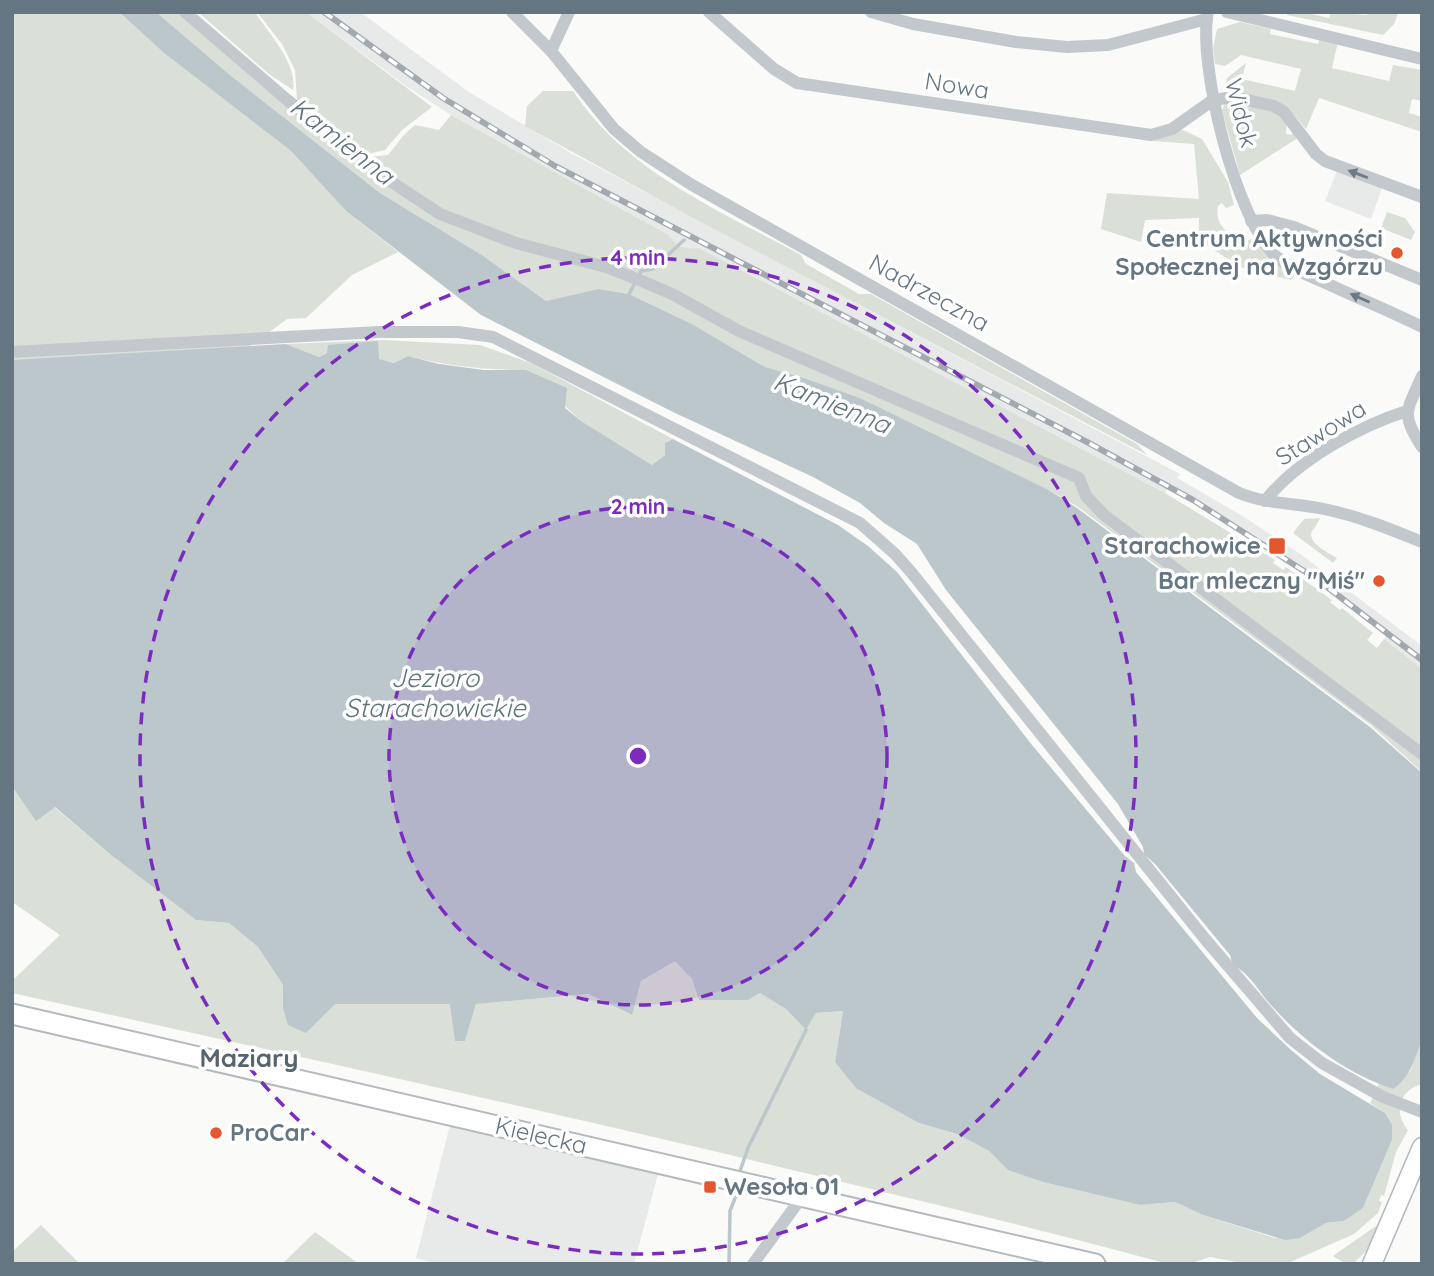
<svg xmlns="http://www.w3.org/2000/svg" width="1434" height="1276" font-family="Quicksand,sans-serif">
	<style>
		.built { fill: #e8e9e9 }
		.green { fill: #dadfd7 }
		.water { fill: #bbc7cb }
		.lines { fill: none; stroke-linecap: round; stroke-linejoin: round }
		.stream { stroke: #bbc7cb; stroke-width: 3.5 }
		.secondary-casing { stroke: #b3babf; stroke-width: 21 }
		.primary-casing { stroke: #b5babe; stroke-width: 23 }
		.street { stroke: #c3c8cc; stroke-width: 12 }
		.secondary { stroke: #fff; stroke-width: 18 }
		.primary { stroke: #fff; stroke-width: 19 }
		.rail-casing { stroke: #a2aab0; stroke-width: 6 }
		.rail { stroke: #fff; stroke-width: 3.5; stroke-dasharray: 10; stroke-linecap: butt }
		.oneway { fill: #6a7a87 }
		.ring { fill: none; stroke: #7b2cbf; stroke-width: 3.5; stroke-dasharray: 12 9 }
		.poi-dot { fill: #e4572e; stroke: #fff; stroke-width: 2.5 }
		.labels { text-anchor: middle; stroke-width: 7; stroke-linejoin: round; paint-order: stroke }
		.street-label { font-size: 24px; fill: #657683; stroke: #fff }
		.poi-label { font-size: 24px; font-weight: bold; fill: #657683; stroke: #fff; text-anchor: end }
		.water-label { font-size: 26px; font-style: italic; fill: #60757c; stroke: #fff }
		.neighbourhood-label { font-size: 26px; font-weight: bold; fill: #57646e; stroke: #fff }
		.centre { fill: #7b2cbf; stroke: #fff; stroke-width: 3.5 }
		.ring-label { font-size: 21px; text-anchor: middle; font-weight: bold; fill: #7b2cbf; stroke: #fff; stroke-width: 7; stroke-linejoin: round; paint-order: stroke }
	</style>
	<rect width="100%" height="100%" fill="#fafaf8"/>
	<g class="built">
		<polygon points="306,12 360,12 469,92 571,153 1180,474 1177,478 1241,515 1299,553 1422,646 1422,669 1384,639 1387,635 1336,596 1265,547 1191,501 1168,488 1165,493 1083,451 699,248 686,249 673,242 669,235 451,115 406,86"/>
		<polygon points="1337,171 1382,188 1371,219 1325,201"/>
		<polygon points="450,1125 658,1174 634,1264 437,1264 416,1258"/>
	</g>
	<g class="green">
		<polygon points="12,12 119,12 164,53 291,151 346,211 398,252 352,275 306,318 287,319 12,523"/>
		<path d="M156,12H178L351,159L388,155L404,135L415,125L439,130L451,115L669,235C676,248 686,249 699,248L1165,493L1275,560L1273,563L1283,570L1286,567L1332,600L1330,602L1340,610L1342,608L1373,633L1367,640L1377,648L1384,639L1422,669V772L1372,726L1078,507L1047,489L860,398L804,378L765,367L692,324L629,294L598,289L546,301L482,255L380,193L230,75Z"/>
		<path d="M198,12H255C268,33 298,64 293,90L269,74Z"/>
		<polygon points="257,12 306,12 432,107 402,130 385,150 363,155 297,100 295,70 282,44"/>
		<polygon points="1288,12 1303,12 1329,18 1331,12 1365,15 1375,12 1398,13 1394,24 1383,35 1287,15"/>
		<polygon points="1240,22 1271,29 1270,34 1318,44 1320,39 1338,42 1332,68 1389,81 1393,65 1422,70 1422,101 1412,99 1409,113 1422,117 1422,132 1319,98 1306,129 1289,109 1225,89 1227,78 1246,63 1242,79 1295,91 1301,69 1241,55 1225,66 1215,64 1213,49 1217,29"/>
		<path d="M543,91H573C626,172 719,210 801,255L806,264L859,294H871L1137,444L1147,455L695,219L525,126L527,106Z"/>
		<polygon points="1229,100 1275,110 1287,118 1286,134 1292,135 1293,125 1301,136 1240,175 1222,111 1224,105"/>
		<path d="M1183,130L1202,139L1228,182L1234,205L1226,208L1222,203L1218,206C1214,225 1229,236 1245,242L1255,237L1273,261L1296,274L1291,280L1240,267L1199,240V218L1145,220L1141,242L1101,229L1107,193L1199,199L1194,144L1152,141L1177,131Z"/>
		<polygon points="1387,212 1405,218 1415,232 1411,240 1381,228"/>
		<path d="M383,340L480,345L531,363L673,439L665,443V455L652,465L581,421L526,370C485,370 447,366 408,356L395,363L378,359V342L327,353L319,357L286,344Z"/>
		<path d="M1320,518C1318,523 1312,530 1311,534C1311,545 1329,553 1337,558L1333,563L1293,533L1304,519Z"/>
		<path d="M12,786L54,807L111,855L196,920L229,923L258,947L283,985V1008L335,1004H451L455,1040L465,1041L476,1004L588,994L631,1015L641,981L675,960L692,979L760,992L786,1009L806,1030L816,1013L843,1011L835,1062L919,1123L957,1134L989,1151L1009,1170L1043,1182L1140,1205L1175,1202L1203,1215L1275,1238H1300L1326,1223L1344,1221L1363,1208L1392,1140L1385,1113L1370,1103L1379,1084L1393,1089L1410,1071L1422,1040V1084C1399,1090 1393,1112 1408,1130L1396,1152L1384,1196L1381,1195L1379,1201L1382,1202L1378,1213L1354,1234L1288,1263L1247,1264L1210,1257L1189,1264H1168C1014,1222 859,1186 705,1149C474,1095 243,1044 12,993V981L60,935L12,902Z"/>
		<polygon points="1379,1224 1370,1247 1353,1264 1346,1264 1333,1256"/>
		<polygon points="41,1225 80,1264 12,1264 12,1252"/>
		<polygon points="315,1232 359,1264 282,1264"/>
	</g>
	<g class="water">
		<path d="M119,12H156L230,75L380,193L482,255L546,301L598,289L629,294L692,324L765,367L804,378L860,398L1047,489L1077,508L1370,727L1422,773V1040C1415,1058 1410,1078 1393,1089C1345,1073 1303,1041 1270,1004C1258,990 1249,973 1233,965L1230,955L1155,864L1144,854L1143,847L1118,804L946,590L917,544L884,523L860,503L813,477L673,412L481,315L346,211L291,151L164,53Z"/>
		<polygon points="378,341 379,359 394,363 408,356 439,364 484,370 526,370 567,388 565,408 581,421 652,465 665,455 665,443 673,439 838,525 868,546 897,572 1032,745 1125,856 1134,863 1136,872 1257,1018 1291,1050 1320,1074 1385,1113 1392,1125 1392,1140 1363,1208 1344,1221 1326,1223 1300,1238 1285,1240 1203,1215 1175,1202 1140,1205 1043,1182 1008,1170 989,1151 957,1134 919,1123 856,1088 835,1062 843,1011 816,1013 806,1030 786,1009 760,993 748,1000 699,1000 692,979 675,961 641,981 632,1015 588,994 476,1004 465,1041 455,1041 450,1004 335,1004 306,1033 288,1025 283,1008 283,985 258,947 229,923 196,920 111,855 55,807 36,821 12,786 12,360 286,344 319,357 327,353 328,345"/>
	</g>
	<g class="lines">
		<g class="stream">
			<polyline points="639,276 641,271 653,269 684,240"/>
			<polyline points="629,294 635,283"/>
			<polyline points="740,1171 748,1148 806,1030"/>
			<polyline points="729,1264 730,1211 737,1193"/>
		</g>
		<g class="secondary-casing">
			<polyline id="secondary" points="1372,1264 1422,1147"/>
		</g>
		<g class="primary-casing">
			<polyline id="primary" points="12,1014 1095,1264"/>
		</g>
		<g class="street">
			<polyline points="185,12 286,99 381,175 440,214 516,243 606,267 642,281 674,295 739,331 1079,478 1086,496 1104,515 1422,754"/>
			<path d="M512,12L551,51L614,129L641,152L692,185L1239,493C1266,504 1296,503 1324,509C1358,516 1390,529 1422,542"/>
			<polyline points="709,12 774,69 797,83 1151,135 1172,129 1213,100 1233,97 1274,106 1284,112 1316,154 1325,161 1422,197"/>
			<polyline points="871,12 913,24 1016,42 1067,47 1108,45 1207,19"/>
			<path d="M1208,12C1197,63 1237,225 1278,258C1293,270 1312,277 1330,285C1360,299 1392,312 1422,327"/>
			<polyline points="1227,12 1422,59"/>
			<polyline points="551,51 569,12"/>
			<polyline points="1251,221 1267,220 1294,227 1422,280"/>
			<polyline points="12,352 379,332 458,332 493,337 860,523 895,554 911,572 1205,939 1290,1038 1322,1063 1356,1082 1383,1097 1422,1112"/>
			<path d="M1422,376C1407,411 1400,413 1422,447"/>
			<path d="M1265,501C1296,461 1359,426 1407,411"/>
			<polyline points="753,1264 802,1197"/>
		</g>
		<use href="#secondary" class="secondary"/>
		<use href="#primary" class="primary"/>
		<g class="rail-casing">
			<polyline id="rail" points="324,12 443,98 555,166 1087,442 1193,500 1318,580 1422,660"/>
		</g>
		<use href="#rail" class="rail"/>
	</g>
	<defs><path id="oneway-solid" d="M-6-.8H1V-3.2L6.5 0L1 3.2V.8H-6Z" transform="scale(1.75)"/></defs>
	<g class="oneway">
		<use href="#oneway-solid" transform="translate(1358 174) rotate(-159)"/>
		<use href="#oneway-solid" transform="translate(1360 298) rotate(-156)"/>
	</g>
	<circle cx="638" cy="756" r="249" fill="#7b2cbf" fill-opacity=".12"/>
	<g class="ring">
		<circle cx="638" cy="756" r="249"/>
		<circle cx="638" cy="756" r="498"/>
	</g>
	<g class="poi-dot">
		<circle cx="1397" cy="253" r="7"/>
		<rect x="1268" y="537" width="18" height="18" rx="3.5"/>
		<circle cx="1379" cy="581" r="7"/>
		<circle cx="216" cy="1133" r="7"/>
		<rect x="703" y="1180" width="14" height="14" rx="3.5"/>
	</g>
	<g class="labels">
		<g class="street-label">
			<text transform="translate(957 86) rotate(9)" y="8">Nowa</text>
			<text transform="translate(1241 113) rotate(76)" y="8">Widok</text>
			<text transform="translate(929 293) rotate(29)" y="8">Nadrzeczna</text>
			<text transform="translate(1321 433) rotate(-32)" y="8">Stawowa</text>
			<text transform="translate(541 1136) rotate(13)" y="8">Kielecka</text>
		</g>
		<g class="poi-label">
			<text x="1383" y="247">Centrum Aktywności<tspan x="1383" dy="28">Społecznej na Wzgórzu</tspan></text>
			<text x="1261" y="554">Starachowice</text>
			<text x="1365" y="589">Bar mleczny "Miś"</text>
			<text x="230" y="1141" text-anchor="start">ProCar</text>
			<text x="724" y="1195" text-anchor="start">Wesoła 01</text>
		</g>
		<g class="water-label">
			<text transform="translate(342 141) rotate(38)" y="9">Kamienna</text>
			<text transform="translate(832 403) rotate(22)" y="9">Kamienna</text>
			<text x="435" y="687">Jezioro<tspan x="435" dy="30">Starachowickie</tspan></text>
		</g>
		<g class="neighbourhood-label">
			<text x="249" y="1067">Maziary</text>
		</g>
	</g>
	<circle cx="638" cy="756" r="10" class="centre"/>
	<g class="ring-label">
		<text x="638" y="265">4 min</text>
		<text x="638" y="514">2 min</text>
	</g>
	<rect width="1434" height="1276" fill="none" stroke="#657683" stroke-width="28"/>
</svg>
